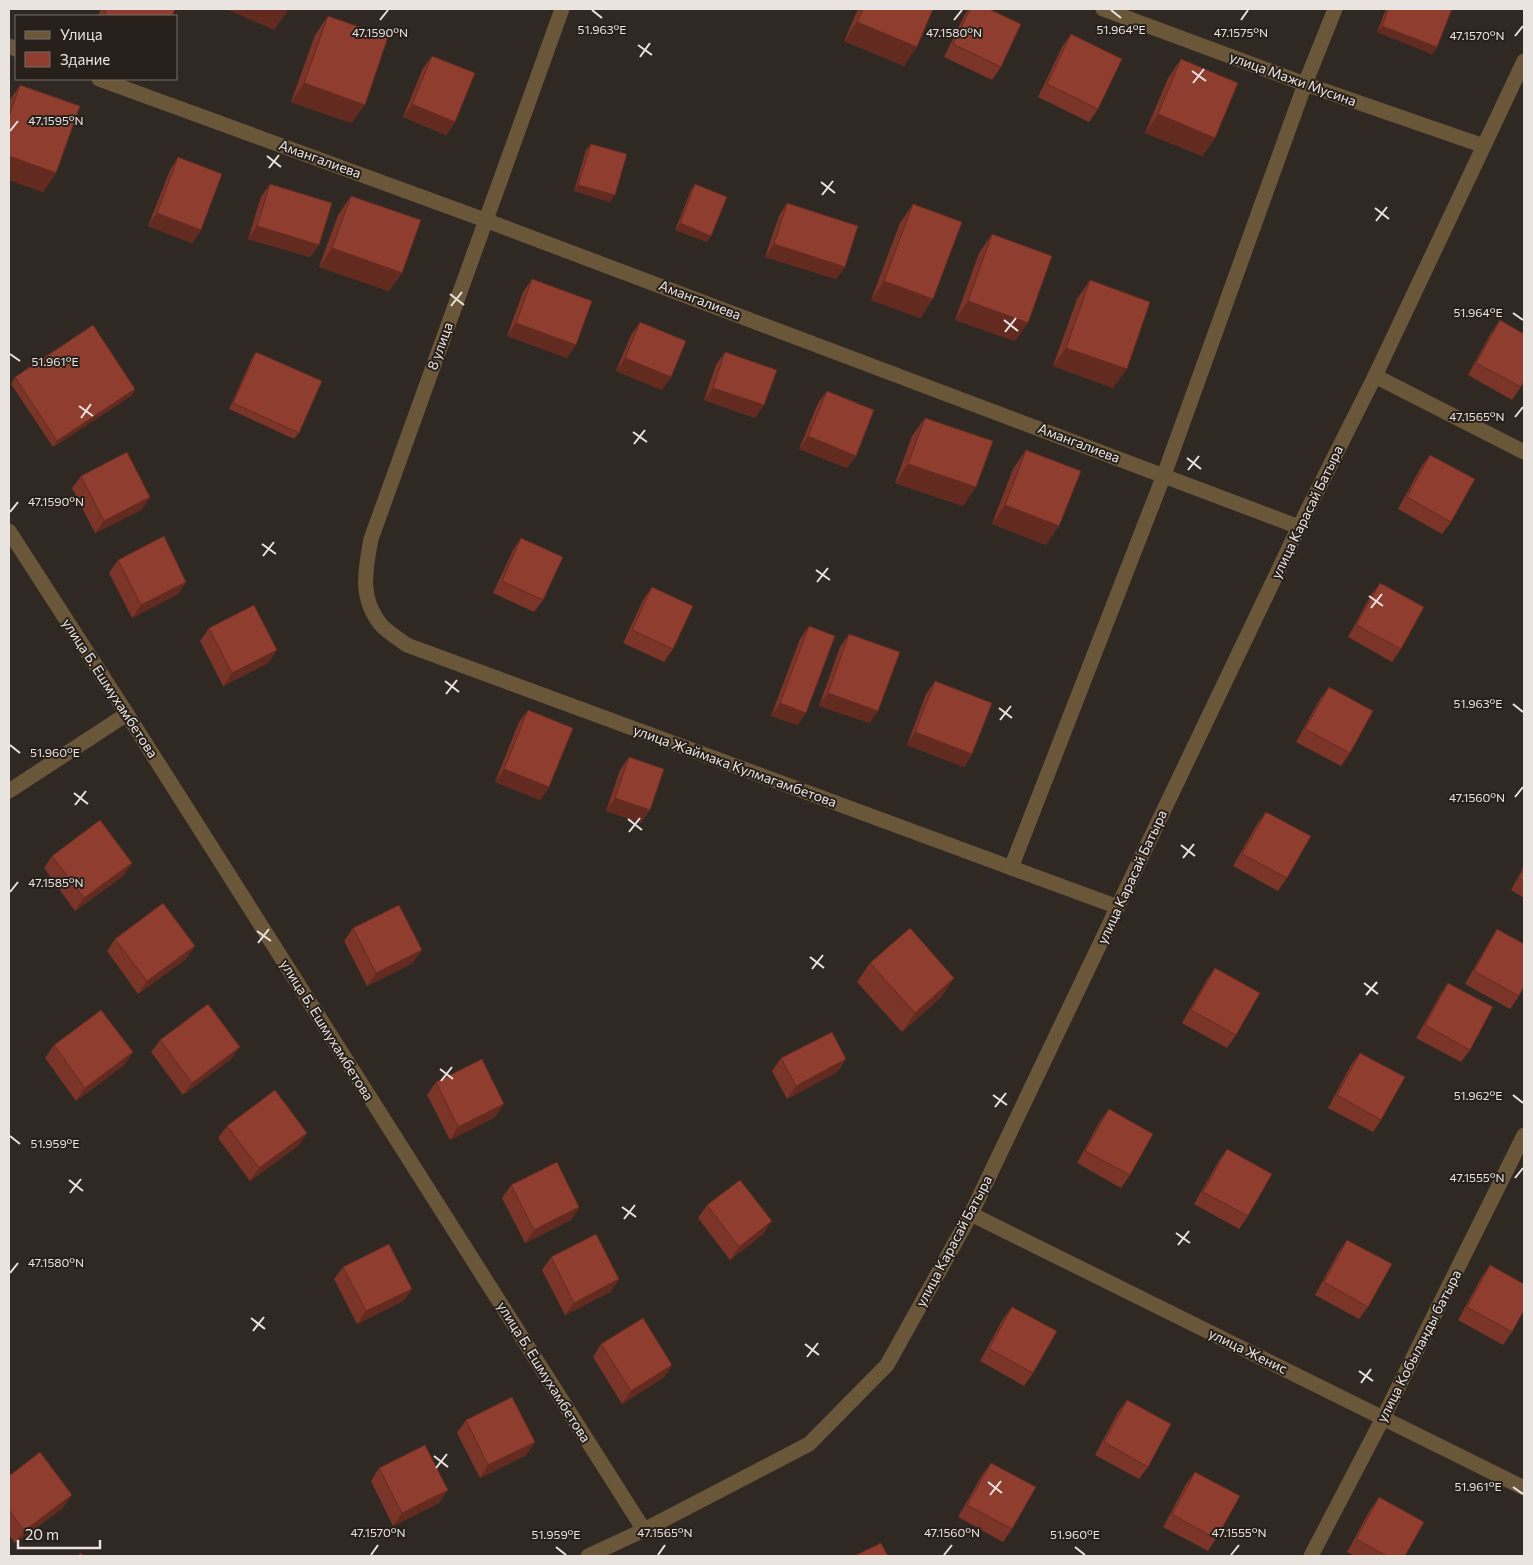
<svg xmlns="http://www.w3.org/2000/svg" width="1533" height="1565" font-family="Commissioner,sans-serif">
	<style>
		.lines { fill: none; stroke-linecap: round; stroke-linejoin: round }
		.street { stroke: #6a5739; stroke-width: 15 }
		.wall { fill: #7a3428 }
		.shaded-wall { fill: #632b20 }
		.building { fill: #8e3d2e; stroke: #632b20 }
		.ticks { fill: none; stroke: #eae4e1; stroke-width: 2 }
		.labels { text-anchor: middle; stroke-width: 4; stroke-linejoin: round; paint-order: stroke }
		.street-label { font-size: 14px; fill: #eae4e1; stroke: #261f1a }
		.ticks-label { font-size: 12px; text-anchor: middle; fill: #eae4e1; stroke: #261f1a; stroke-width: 4; stroke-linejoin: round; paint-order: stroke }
	</style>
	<rect width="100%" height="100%" fill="#302823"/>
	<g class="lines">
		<g class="street">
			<path d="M562,9L371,539C365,571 359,599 382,626C389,633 399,639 407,645L1118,907"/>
			<polyline points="1103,9 1305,84 1484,146"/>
			<polyline points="9,46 16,49"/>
			<polyline points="99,79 485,220 1299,527"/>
			<polyline points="1375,376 1524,452"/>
			<polyline points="9,531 127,714 644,1530"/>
			<polyline points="9,791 127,714"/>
			<polyline points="1011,868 1164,475 1305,84 1335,9"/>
			<polyline points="971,1214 1524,1488"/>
			<polyline points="588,1556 644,1530 809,1444 887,1365 971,1214 1299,527 1375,376 1524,61"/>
			<polyline points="1311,1556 1383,1418 1524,1135"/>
		</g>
	</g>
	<g class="wall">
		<polygon points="101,9 175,9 172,16 98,16"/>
		<polygon points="858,9 933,9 904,66 844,41"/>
		<polygon points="969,9 989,9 1001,67 992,80 944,57 965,14"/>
		<polygon points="1386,9 1452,9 1437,47 1432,54 1377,32"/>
		<polygon points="328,16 351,123 291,102 315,35"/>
		<polygon points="1071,34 1098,109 1089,122 1038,97 1062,47"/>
		<polygon points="432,56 455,122 446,135 403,117 423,68"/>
		<polygon points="1181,59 1215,138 1202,156 1145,133 1168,78"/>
		<polygon points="20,85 56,173 43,192 9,180 9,101"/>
		<polygon points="591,144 610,202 574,191 586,150"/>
		<polygon points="178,157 201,230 192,243 148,226 170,170"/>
		<polygon points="270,184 319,245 310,257 248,239 261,197"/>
		<polygon points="695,184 711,236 707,242 675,230 691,190"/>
		<polygon points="351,196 402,273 389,291 319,267 338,215"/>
		<polygon points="787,203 845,267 836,279 765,257 779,216"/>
		<polygon points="913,204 933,299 920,318 871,300 900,223"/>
		<polygon points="992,234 1015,341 955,320 979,253"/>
		<polygon points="532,279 567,358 507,336 523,292"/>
		<polygon points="1090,280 1113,388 1053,366 1077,299"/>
		<polygon points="1500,320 1521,387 1512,400 1468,375 1491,333"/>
		<polygon points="640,322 662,390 616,371 631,335"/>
		<polygon points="256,352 299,433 294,439 229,409 252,358"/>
		<polygon points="725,352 755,418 704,400 716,365"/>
		<polygon points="15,377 135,389 131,396 53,447 11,384"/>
		<polygon points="827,391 847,468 799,449 818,403"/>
		<polygon points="925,418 963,506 895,483 912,436"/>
		<polygon points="1026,450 1046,545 992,524 1013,469"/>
		<polygon points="1430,455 1451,522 1442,534 1398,509 1421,467"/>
		<polygon points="81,476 150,497 141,510 95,533 72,488"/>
		<polygon points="521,538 543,600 534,612 493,593 513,550"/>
		<polygon points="118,560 186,582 178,594 132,618 109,573"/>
		<polygon points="1380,583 1401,649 1392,662 1348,637 1371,595"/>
		<polygon points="652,587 673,649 664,662 623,643 643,600"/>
		<polygon points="809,626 806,713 797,725 771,716 800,639"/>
		<polygon points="209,628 277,650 268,663 223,686 200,641"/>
		<polygon points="849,634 870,723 819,706 840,647"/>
		<polygon points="935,681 972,754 964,767 907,745 926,694"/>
		<polygon points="1329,687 1350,753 1341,766 1296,742 1320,699"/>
		<polygon points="528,710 549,787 540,800 495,782 519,722"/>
		<polygon points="629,757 641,823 606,811 620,770"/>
		<polygon points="1266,812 1287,878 1278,891 1233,866 1257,824"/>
		<polygon points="52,856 132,863 123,876 75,911 44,868"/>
		<polygon points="1524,866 1524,898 1511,890"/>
		<polygon points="353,928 413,963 367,986 344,941"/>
		<polygon points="1497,929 1519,996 1510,1009 1465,984 1489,942"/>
		<polygon points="115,939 186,959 138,994 107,951"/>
		<polygon points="870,963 954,978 941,997 902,1032 857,982"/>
		<polygon points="1215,968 1236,1035 1227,1048 1182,1023 1206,981"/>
		<polygon points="1448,983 1470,1050 1461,1062 1416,1038 1440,995"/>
		<polygon points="160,1040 231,1059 183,1095 151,1052"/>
		<polygon points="54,1045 133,1052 124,1065 76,1101 45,1058"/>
		<polygon points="1360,1053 1381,1120 1373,1132 1328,1108 1351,1065"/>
		<polygon points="781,1058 846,1059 837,1072 787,1099 772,1071"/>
		<polygon points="436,1082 495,1117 450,1140 427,1095"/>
		<polygon points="1109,1109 1130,1175 1121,1188 1077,1163 1100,1121"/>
		<polygon points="227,1126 307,1133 298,1146 250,1181 218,1138"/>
		<polygon points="1227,1149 1248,1216 1239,1229 1194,1204 1218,1162"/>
		<polygon points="511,1185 579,1207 571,1220 525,1243 502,1198"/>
		<polygon points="707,1205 763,1234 730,1260 698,1218"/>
		<polygon points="1347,1240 1368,1307 1359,1319 1315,1295 1338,1253"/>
		<polygon points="551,1257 619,1279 610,1292 565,1315 542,1270"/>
		<polygon points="1490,1265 1512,1332 1503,1345 1458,1320 1481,1278"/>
		<polygon points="343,1267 412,1289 403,1301 357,1324 334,1279"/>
		<polygon points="1012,1307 1033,1373 1024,1386 980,1361 1003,1319"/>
		<polygon points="601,1344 672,1365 664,1377 622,1404 593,1357"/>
		<polygon points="1127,1400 1148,1467 1139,1479 1095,1455 1118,1412"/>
		<polygon points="466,1420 535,1442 526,1455 480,1478 457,1433"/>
		<polygon points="991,1463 1012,1529 1003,1542 958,1517 982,1475"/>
		<polygon points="379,1468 439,1503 393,1526 371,1481"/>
		<polygon points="1195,1472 1216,1539 1208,1551 1163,1527 1186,1484"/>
		<polygon points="9,1476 63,1508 15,1543 9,1535"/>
		<polygon points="1379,1497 1405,1556 1355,1556 1347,1552 1370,1510"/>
	</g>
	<g class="shaded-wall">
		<polygon points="226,9 283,9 288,11 274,30"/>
		<polygon points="857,22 917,47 904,66 844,41"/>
		<polygon points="1382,26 1437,47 1432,54 1377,32"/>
		<polygon points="304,83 365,105 351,123 291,102"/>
		<polygon points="412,104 455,122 446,135 403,117"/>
		<polygon points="1158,114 1215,138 1202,156 1145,133"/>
		<polygon points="9,156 56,173 43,192 9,180"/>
		<polygon points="578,185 615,195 610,202 574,191"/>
		<polygon points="157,213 201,230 192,243 148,226"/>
		<polygon points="680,223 711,236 707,242 675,230"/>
		<polygon points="257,226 319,245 310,257 248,239"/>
		<polygon points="774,244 845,267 836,279 765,257"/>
		<polygon points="332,248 402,273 389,291 319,267"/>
		<polygon points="884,281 933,299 920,318 871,300"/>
		<polygon points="968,301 1028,323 1015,341 955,320"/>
		<polygon points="516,323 576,345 567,358 507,336"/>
		<polygon points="1066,348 1127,369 1113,388 1053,366"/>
		<polygon points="625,358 671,377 662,390 616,371"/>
		<polygon points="713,388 764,405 755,418 704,400"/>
		<polygon points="135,389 131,396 53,447 57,441"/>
		<polygon points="808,436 856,456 847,468 799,449"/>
		<polygon points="908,464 976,487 963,506 895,483"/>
		<polygon points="150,497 141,510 95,533 104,521"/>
		<polygon points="1005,505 1059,526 1046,545 992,524"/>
		<polygon points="186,582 178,594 132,618 141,605"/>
		<polygon points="277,650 268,663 223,686 232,673"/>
		<polygon points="828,693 878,711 870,723 819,706"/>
		<polygon points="780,703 806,713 797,725 771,716"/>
		<polygon points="915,732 972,754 964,767 907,745"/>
		<polygon points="504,769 549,787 540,800 495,782"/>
		<polygon points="615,798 650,810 641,823 606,811"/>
		<polygon points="132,863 123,876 75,911 84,898"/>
		<polygon points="195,946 186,959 138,994 147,981"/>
		<polygon points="422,950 413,963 367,986 376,973"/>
		<polygon points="954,978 941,997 902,1032 915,1013"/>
		<polygon points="240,1047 231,1059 183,1095 192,1083"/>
		<polygon points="133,1052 124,1065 76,1101 85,1088"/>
		<polygon points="846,1059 837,1072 787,1099 796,1086"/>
		<polygon points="504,1104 495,1117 450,1140 458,1127"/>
		<polygon points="307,1133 298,1146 250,1181 259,1168"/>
		<polygon points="579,1207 571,1220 525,1243 534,1230"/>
		<polygon points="772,1221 763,1234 730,1260 739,1247"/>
		<polygon points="619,1279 610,1292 565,1315 574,1303"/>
		<polygon points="412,1289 403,1301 357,1324 366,1311"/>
		<polygon points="672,1365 664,1377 622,1404 631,1391"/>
		<polygon points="535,1442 526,1455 480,1478 488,1465"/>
		<polygon points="448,1490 439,1503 393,1526 402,1513"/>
		<polygon points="72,1495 63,1508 15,1543 24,1531"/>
	</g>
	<g class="building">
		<polygon points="107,9 175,9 172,16 104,16"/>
		<polygon points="863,9 933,9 917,47 857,22"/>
		<polygon points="970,9 989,9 1021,24 1001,67 953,44"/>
		<polygon points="1388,9 1452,9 1437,47 1382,26"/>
		<polygon points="328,16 388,37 365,105 304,83"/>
		<polygon points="1071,34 1122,59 1098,109 1047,84"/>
		<polygon points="432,56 475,73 455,122 412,104"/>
		<polygon points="1181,59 1238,83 1215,138 1158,114"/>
		<polygon points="20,85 80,106 56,173 9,156 9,116"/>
		<polygon points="591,144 627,154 615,195 578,185"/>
		<polygon points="178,157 222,174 201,230 157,213"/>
		<polygon points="270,184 332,203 319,245 257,226"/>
		<polygon points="695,184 727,197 711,236 680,223"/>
		<polygon points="351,196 421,220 402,273 332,248"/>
		<polygon points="787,203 858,226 845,267 774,244"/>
		<polygon points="913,204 962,222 933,299 884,281"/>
		<polygon points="992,234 1052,256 1028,323 968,301"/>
		<polygon points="532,279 592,301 576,345 516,323"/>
		<polygon points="1090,280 1150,302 1127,369 1066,348"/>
		<polygon points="1500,320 1524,334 1524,381 1521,387 1476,363"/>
		<polygon points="640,322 686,341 671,377 625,358"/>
		<polygon points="93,325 135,389 57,441 15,377"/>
		<polygon points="256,352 322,381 299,433 233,403"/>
		<polygon points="725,352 777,370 764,405 713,388"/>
		<polygon points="827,391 874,410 856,456 808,436"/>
		<polygon points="925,418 993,441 976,487 908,464"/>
		<polygon points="1026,450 1081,471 1059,526 1005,505"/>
		<polygon points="127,452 150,497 104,521 81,476"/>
		<polygon points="1430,455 1475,479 1451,522 1407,497"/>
		<polygon points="164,536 186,582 141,605 118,560"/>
		<polygon points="521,538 563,557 543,600 502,581"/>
		<polygon points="1380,583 1424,607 1401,649 1356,625"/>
		<polygon points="652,587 693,606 673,649 632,630"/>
		<polygon points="254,605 277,650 232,673 209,628"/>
		<polygon points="809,626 835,636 806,713 780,703"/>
		<polygon points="849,634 900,652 878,711 828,693"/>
		<polygon points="935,681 992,703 972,754 915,732"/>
		<polygon points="1329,687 1373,711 1350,753 1305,729"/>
		<polygon points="528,710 573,728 549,787 504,769"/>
		<polygon points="629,757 664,769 650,810 615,798"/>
		<polygon points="1266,812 1311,836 1287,878 1242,854"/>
		<polygon points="100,820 132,863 84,898 52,856"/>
		<polygon points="1524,869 1524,880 1519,878"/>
		<polygon points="163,903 195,946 147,981 115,939"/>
		<polygon points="399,905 422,950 376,973 353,928"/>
		<polygon points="910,928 954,978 915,1013 870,963"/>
		<polygon points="1497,929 1524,944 1524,986 1519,996 1474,971"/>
		<polygon points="1215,968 1260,993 1236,1035 1191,1010"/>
		<polygon points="1448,983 1493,1007 1470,1050 1425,1025"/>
		<polygon points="208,1004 240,1047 192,1083 160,1040"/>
		<polygon points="101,1010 133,1052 85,1088 54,1045"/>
		<polygon points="832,1032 846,1059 796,1086 781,1058"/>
		<polygon points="1360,1053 1405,1077 1381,1120 1337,1095"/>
		<polygon points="482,1059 504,1104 458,1127 436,1082"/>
		<polygon points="275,1090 307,1133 259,1168 227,1126"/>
		<polygon points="1109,1109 1153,1134 1130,1175 1085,1151"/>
		<polygon points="1227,1149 1272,1174 1248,1216 1203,1192"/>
		<polygon points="557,1162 579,1207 534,1230 511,1185"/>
		<polygon points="740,1180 772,1221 739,1247 707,1205"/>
		<polygon points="596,1234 619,1279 574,1303 551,1257"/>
		<polygon points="1347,1240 1392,1264 1368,1307 1324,1282"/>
		<polygon points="389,1244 412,1289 366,1311 343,1267"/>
		<polygon points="1490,1265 1524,1284 1524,1310 1512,1332 1467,1307"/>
		<polygon points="1012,1307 1057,1331 1033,1373 989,1349"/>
		<polygon points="643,1318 672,1365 631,1391 601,1344"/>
		<polygon points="512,1397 535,1442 488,1465 466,1420"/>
		<polygon points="1127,1400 1171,1424 1148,1467 1104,1442"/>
		<polygon points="425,1445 448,1490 402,1513 379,1468"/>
		<polygon points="40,1452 72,1495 24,1531 9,1510 9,1476"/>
		<polygon points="991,1463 1036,1487 1012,1529 967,1505"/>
		<polygon points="1195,1472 1240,1496 1216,1539 1172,1514"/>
		<polygon points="1379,1497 1424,1522 1405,1556 1387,1556 1356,1539"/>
		<polygon points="881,1543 888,1556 854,1556"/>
		<polygon points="81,1553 84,1556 77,1556"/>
	</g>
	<path class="ticks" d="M592,10L602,18M1111,10L1121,18M380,20L388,10M954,20L962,10M1241,20L1248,10M1515,36L1523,26M638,45L652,55M640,57L650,43M1192,71L1206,81M1193,83L1204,69M10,131L18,121M267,156L281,167M269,168L279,155M821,182L835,193M822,195L833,181M1375,208L1389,219M1376,221L1387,207M450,294L464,305M451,306L462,292M1513,313L1523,320M1004,320L1018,331M1005,332L1016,318M10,354L20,361M79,406L93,416M1515,417L1523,407M81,418L91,404M633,432L647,442M634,444L645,430M1187,458L1201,469M1188,470L1199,456M10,512L18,502M262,544L276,554M263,556L274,542M816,570L830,580M817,582L828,568M1369,596L1383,606M1371,608L1382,594M445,681L459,692M446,694L457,680M1513,704L1523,712M999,708L1012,718M1000,720L1011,706M10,745L20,753M74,793L88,804M1515,797L1523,787M75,805L86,791M628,819L642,830M629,832L640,818M1181,845L1195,856M1183,858L1194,844M10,892L18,882M257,931L271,941M258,943L269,929M810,957L824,968M812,969L823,955M1364,983L1378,994M1366,995L1377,982M440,1069L453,1079M441,1081L452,1067M993,1095L1007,1105M1513,1095L1523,1103M995,1107L1006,1093M10,1136L20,1144M1515,1178L1523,1168M69,1180L83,1191M70,1193L81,1179M622,1207L636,1217M624,1219L635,1205M1176,1233L1190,1243M1178,1245L1189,1231M10,1273L18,1263M251,1318L265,1329M253,1331L264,1317M805,1344L819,1355M807,1357L818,1343M1359,1371L1373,1381M1361,1383L1371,1369M434,1456L448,1467M436,1468L447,1454M988,1482L1002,1493M1513,1487L1523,1494M990,1495L1001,1481M556,1547L566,1555M1075,1547L1085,1555M371,1555L378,1545M658,1555L665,1545M944,1555L952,1545M1231,1555L1239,1545"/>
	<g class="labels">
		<g class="street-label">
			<text transform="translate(1293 79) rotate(20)" y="5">улица Мажи Мусина</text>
			<text transform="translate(320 159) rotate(20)" y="5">Амангалиева</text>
			<text transform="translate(700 300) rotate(21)" y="5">Амангалиева</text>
			<text transform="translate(440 346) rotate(-70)" y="5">8 улица</text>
			<text transform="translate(1079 443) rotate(21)" y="5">Амангалиева</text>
			<text transform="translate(1307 512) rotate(-64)" y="5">улица Карасай Батыра</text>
			<text transform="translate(110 688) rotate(57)" y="5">улица Б. Ешмухамбетова</text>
			<text transform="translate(735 766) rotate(20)" y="5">улица Жаймака Кулмагамбетова</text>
			<text transform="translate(1132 877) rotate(-65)" y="5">улица Карасай Батыра</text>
			<text transform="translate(327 1030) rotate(58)" y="5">улица Б. Ешмухамбетова</text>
			<text transform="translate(954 1241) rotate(-62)" y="5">улица Карасай Батыра</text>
			<text transform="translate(1419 1346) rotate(-63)" y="5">улица Кобыланды батыра</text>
			<text transform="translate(1248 1351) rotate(26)" y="5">улица Женис</text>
			<text transform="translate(544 1372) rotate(58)" y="5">улица Б. Ешмухамбетова</text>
		</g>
	</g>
	<g class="ticks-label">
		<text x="602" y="34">51.963°E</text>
		<text x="1121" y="34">51.964°E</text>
		<text x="380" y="37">47.1590°N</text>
		<text x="954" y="37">47.1580°N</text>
		<text x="1241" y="37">47.1575°N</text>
		<text x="1477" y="40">47.1570°N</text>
		<text x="56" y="125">47.1595°N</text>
		<text x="1478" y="317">51.964°E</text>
		<text x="55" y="366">51.961°E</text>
		<text x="1477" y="421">47.1565°N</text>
		<text x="56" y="506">47.1590°N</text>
		<text x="1478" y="708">51.963°E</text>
		<text x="55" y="757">51.960°E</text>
		<text x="1477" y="802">47.1560°N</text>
		<text x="56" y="887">47.1585°N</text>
		<text x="1478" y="1100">51.962°E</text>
		<text x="55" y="1148">51.959°E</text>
		<text x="1477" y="1182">47.1555°N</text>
		<text x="56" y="1267">47.1580°N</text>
		<text x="1478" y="1491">51.961°E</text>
		<text x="378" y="1537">47.1570°N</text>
		<text x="665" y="1537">47.1565°N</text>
		<text x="952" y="1537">47.1560°N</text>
		<text x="1239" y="1537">47.1555°N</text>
		<text x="556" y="1539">51.959°E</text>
		<text x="1075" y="1539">51.960°E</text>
	</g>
	<rect width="1533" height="1565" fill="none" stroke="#eae4e1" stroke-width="20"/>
	<rect x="15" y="15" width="162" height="65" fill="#261f1a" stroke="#746e6a"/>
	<rect x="25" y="31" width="25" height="8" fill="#6a5739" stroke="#746e6a"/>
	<text x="60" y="40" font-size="15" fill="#eae4e1">Улица</text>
	<rect x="25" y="52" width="25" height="15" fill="#8e3d2e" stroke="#746e6a"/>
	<text x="60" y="65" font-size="15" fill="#eae4e1">Здание</text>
	<path d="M18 1540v8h82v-8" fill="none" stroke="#eae4e1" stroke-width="2.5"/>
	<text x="25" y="1540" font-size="15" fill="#eae4e1" stroke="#261f1a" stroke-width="4" paint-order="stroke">20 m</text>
</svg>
